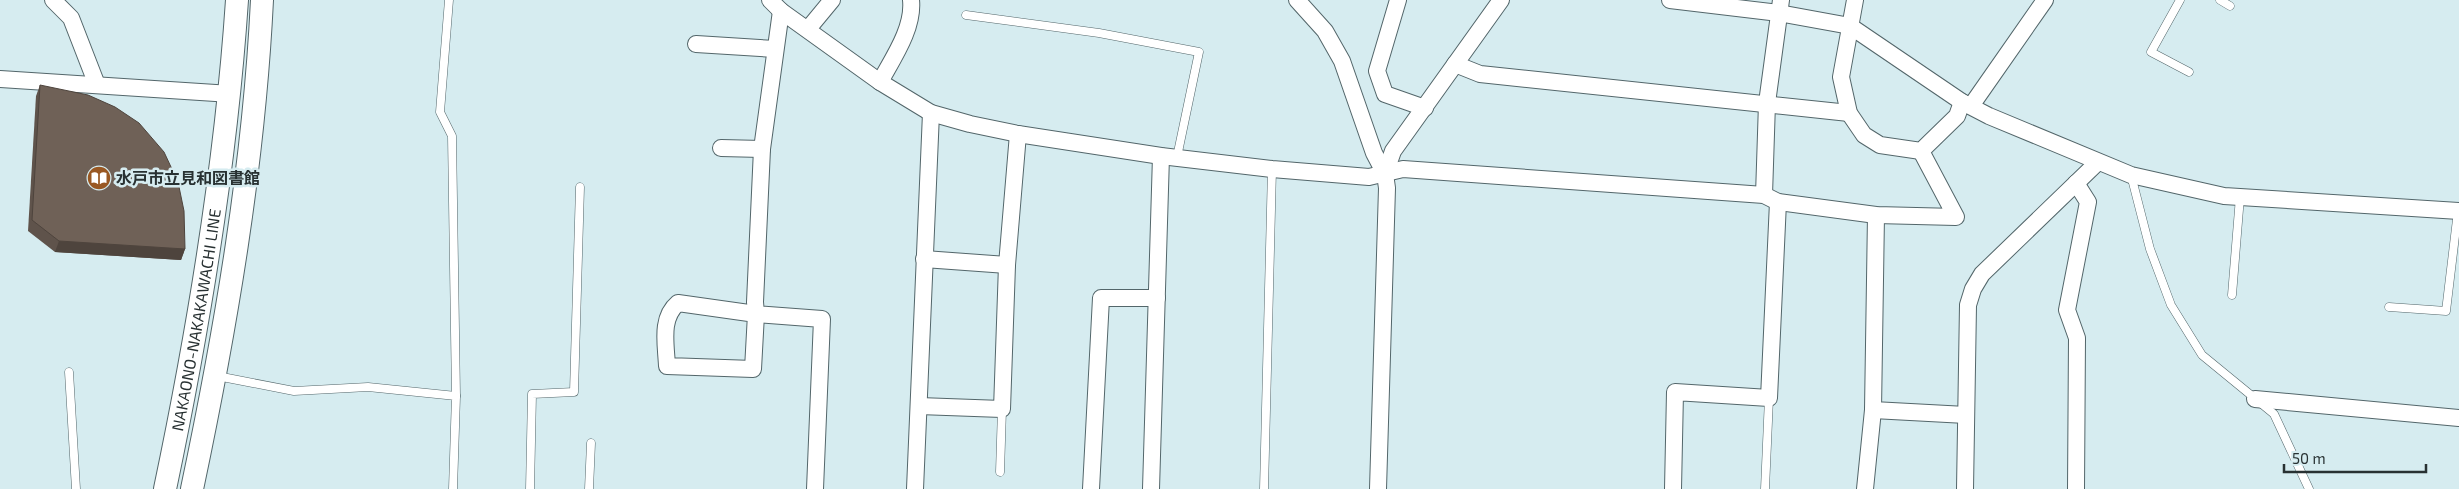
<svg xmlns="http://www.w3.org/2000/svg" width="2459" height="489" font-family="'Exo 2','Noto Sans JP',sans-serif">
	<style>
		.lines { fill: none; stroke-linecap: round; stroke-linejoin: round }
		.lane-casing { stroke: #53666a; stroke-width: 9 }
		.street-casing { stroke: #53666a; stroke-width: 18 }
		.secondary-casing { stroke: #53666a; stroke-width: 24 }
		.lane { stroke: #fff; stroke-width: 8 }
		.street { stroke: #fff; stroke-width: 16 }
		.secondary { stroke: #fff; stroke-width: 22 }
		.wall { fill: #5f534b }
		.shaded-wall { fill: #4e443d }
		.building { fill: #6f6157; stroke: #4e443d }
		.labels { text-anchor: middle; stroke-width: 5; stroke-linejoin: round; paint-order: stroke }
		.poi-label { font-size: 16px; font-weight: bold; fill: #283132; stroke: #d6ecf0; text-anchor: start }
		.street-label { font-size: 16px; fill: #283132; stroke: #d6ecf0 }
	</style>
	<rect width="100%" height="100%" fill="#d6ecf0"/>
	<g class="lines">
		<g class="lane-casing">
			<g id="lane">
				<polyline points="449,0 440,112 452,136 456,396"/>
				<polyline points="2180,0 2151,52 2189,72"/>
				<polyline points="2220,0 2230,6"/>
				<polyline points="966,15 1099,33 1199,52 1177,157"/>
				<polyline points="2131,175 2150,249 2171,305 2202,355 2274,414 2309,489"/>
				<polyline points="2232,295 2240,197"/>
				<polyline points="2389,307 2446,311 2458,211"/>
				<polyline points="69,372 76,489"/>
				<polyline points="217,376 294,391 368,387 456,396 453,489"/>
				<polyline points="1000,472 1002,409"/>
				<polyline points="530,489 532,394 574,392 580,187"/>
				<polyline points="589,489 591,443"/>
				<polyline points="1264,489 1272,169"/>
				<polyline points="1765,489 1769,398"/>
			</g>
		</g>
		<g class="street-casing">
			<g id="street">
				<polyline points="53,0 71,18 97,85"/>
				<polyline points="770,0 781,11 880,82 931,113 970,124 1018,134 1161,156 1272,169 1369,177 1403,169 1764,195 1778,202 1876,215 1956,217 1921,151"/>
				<polyline points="1297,0 1325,31 1342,61 1374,153 1385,174 1387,188 1378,489"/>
				<polyline points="1398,0 1377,71 1385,94 1425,108"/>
				<polyline points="1670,0 1779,13 1850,26 1962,102 1989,116 2131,175 2224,196 2459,211"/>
				<polyline points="1855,0 1841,77 1849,113 1864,135 1880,145 1921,151 1957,116 1962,102"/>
				<polyline points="781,11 762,149 755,302 756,314 822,319 815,489"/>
				<polyline points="808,29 832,0"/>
				<polyline points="696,44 775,49"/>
				<polyline points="1455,64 1480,74 1849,113"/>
				<polyline points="0,79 231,94"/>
				<path d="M880,82C893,58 914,28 911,0"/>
				<polyline points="1971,106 2045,0"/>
				<polyline points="721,148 762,149"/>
				<polyline points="1385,174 1393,151 1501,0"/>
				<polyline points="2076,183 2088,202 2067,310 2077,338 2076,489"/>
				<polyline points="1764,195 1767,103 1781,0"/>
				<polyline points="1876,215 1873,410 1966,415"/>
				<polyline points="924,259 1007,265"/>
				<path d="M678,303L756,314L753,369L667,366C666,344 660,318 678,303Z"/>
				<polyline points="2255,399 2459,418"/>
				<polyline points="919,406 1002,409 1007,265 1018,134"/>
				<polyline points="915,489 931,113"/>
				<polyline points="1091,489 1101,298 1157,298"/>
				<polyline points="1151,489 1161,156"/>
				<polyline points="1673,489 1675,392 1769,398 1778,202"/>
				<polyline points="1865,489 1873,410"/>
				<polyline points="1965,489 1968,305 1973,289 1982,274 2098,162"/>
			</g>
		</g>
		<g class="secondary-casing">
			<g id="secondary">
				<path id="s1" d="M165,489C199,327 226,165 237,0"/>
				<path d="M192,489C226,328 254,164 262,0"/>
			</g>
		</g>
		<use href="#lane" class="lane"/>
		<use href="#street" class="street"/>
		<use href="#secondary" class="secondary"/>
	</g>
	<polygon class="wall" points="40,85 185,249 181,260 55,252 28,231 36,96"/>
	<polygon class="shaded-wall" points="59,241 185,249 181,260 55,252"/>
	<polygon class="building" points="40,85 88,95 115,107 139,123 164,152 178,182 184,211 185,249 59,241 32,220"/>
	<defs>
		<g id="library-disc" transform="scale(1.25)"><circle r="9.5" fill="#995823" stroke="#d6ecf0"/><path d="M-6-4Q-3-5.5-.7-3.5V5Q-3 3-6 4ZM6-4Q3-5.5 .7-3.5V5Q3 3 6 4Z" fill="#fff"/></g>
	</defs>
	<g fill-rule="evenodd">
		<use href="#library-disc" x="99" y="178"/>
	</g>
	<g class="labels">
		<g class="poi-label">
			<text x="116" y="184">水戸市立見和図書館</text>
		</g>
		<g class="street-label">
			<text dy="6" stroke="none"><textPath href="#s1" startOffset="172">NAKAONO-NAKAKAWACHI LINE</textPath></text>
		</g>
	</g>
	<path d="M2284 464v8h142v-8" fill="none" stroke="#283132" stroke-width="2.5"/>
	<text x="2292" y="464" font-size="15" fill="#283132" stroke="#d6ecf0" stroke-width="4" paint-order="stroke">50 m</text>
</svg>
